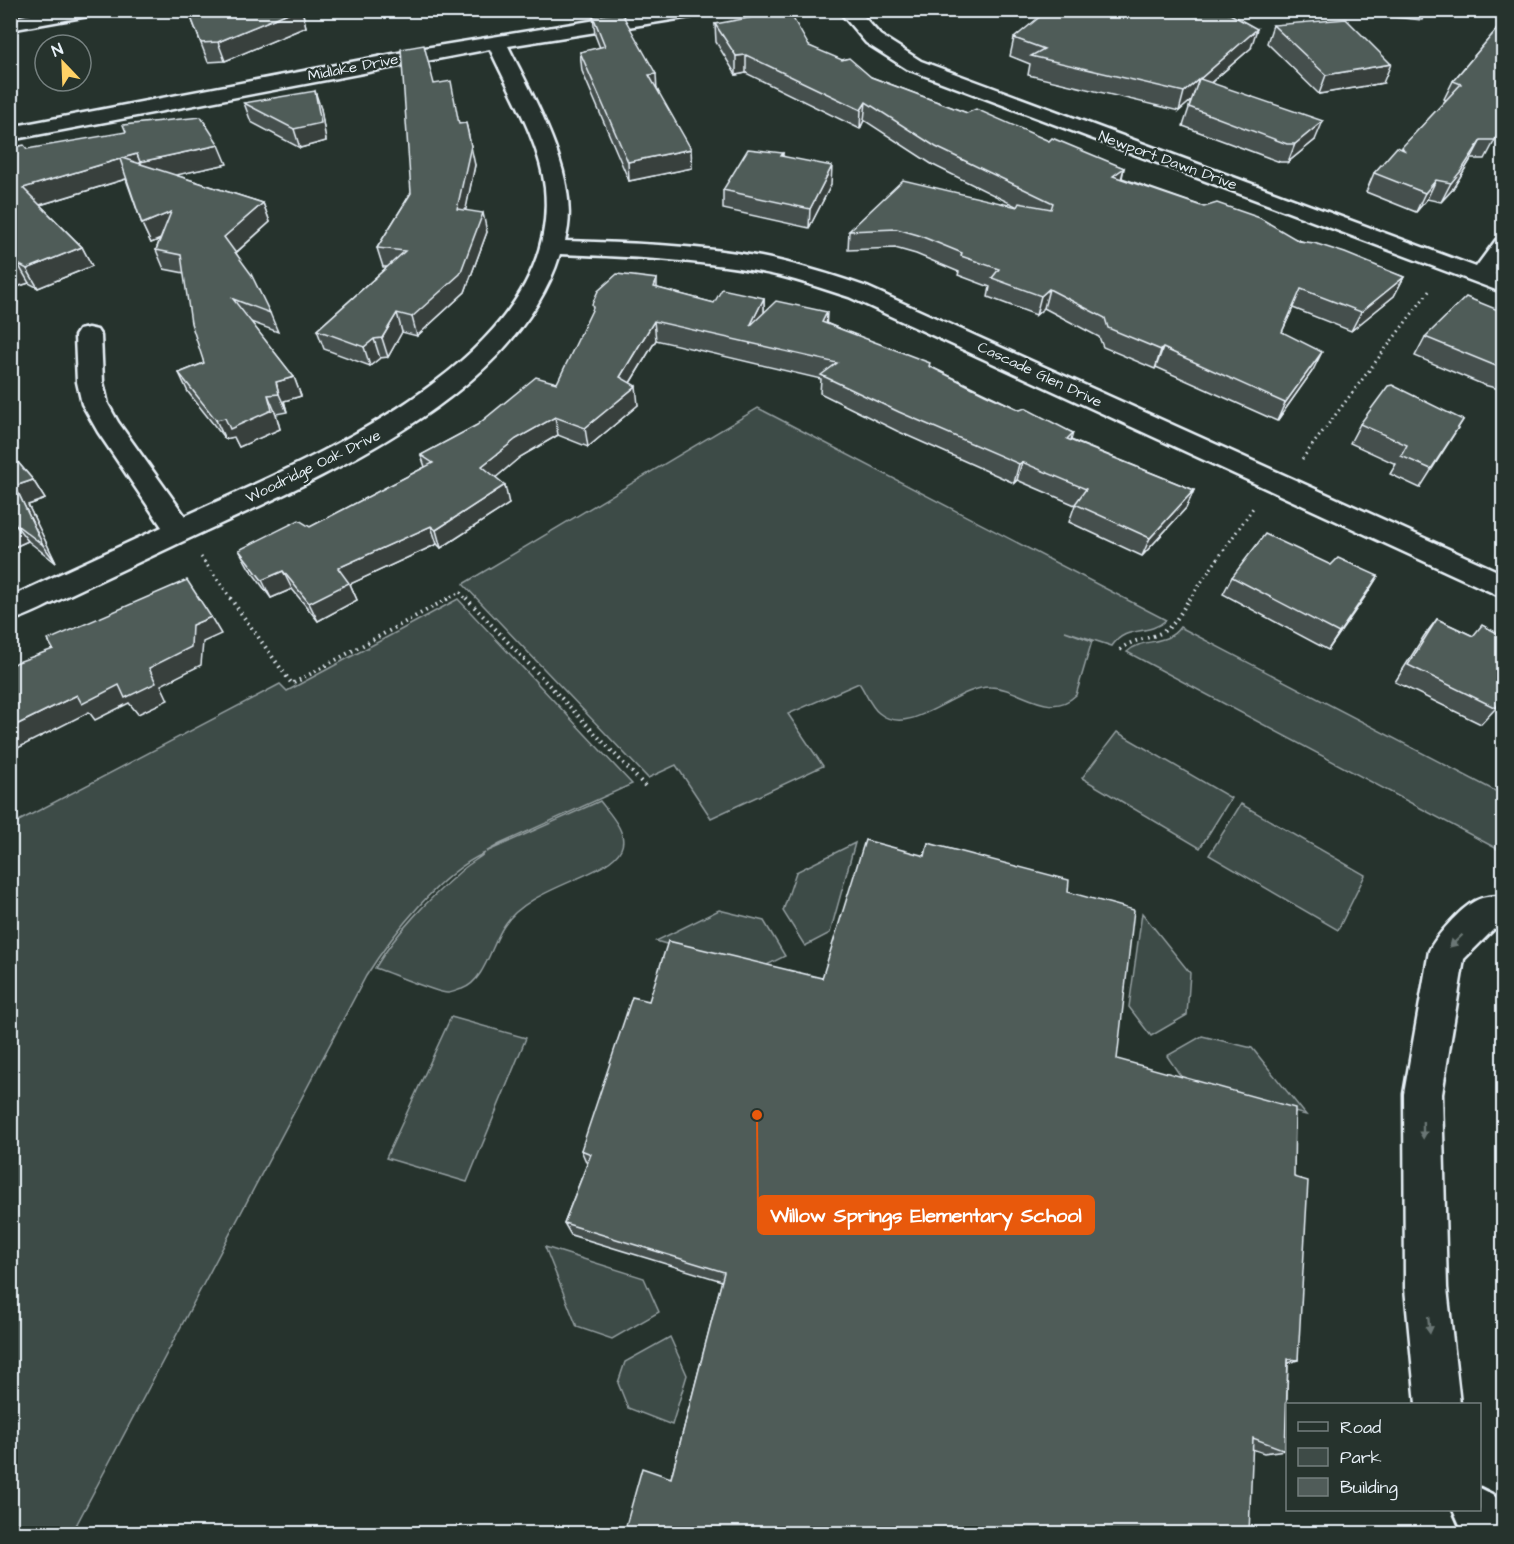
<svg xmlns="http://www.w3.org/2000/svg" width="1514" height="1544" font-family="'Architects Daughter',sans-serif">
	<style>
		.green { fill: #3e4b47; stroke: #939ea0; stroke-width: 1.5 }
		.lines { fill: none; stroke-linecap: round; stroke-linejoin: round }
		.minor-casing { stroke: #e8f1f8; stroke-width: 5 }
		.path-far1 { stroke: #e8f1f8; stroke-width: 3; stroke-dasharray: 1.5 4; stroke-linecap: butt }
		.path { stroke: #e8f1f8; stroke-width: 4; stroke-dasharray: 1.5 4.5; stroke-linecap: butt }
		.minor { fill: #26332d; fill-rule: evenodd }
		.wall { fill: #454f4d; stroke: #e8f1f8; stroke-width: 1.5 }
		.shaded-wall { fill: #38403e; stroke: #e8f1f8; stroke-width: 1.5 }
		.building { fill: #505c59; stroke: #e8f1f8; stroke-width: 1.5 }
		.oneway { fill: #6a7674 }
		.labels { text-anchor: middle; stroke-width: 4.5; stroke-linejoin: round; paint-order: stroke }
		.far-street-label { font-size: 15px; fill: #e8f1f8; stroke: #26332d }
		.leader { fill: none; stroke: #e8590c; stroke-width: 2 }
		.callout-dot { fill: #e8590c; stroke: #26332d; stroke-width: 2 }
		.callout { fill: #e8590c; stroke: #e8590c; stroke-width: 2 }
		.callout-label { font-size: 20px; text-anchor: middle; font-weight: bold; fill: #fff }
	</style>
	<rect width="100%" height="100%" fill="#26332d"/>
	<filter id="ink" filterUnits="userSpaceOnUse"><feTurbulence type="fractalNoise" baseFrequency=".0167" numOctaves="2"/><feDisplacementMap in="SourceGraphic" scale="12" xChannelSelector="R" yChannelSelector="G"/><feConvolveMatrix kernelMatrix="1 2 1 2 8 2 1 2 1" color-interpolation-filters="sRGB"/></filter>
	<g filter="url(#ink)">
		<g class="green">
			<path d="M758,408L1166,620C1148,637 1127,624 1112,646L1065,631L1092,641L1076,695C1049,721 1019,687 990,687C957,686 910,739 879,713C870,706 865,691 859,683L788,714L823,766L711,818L676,765L648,778L463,584Z"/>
			<path d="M458,599L632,784L500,844L486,852L600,801C609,813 629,833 621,849C608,877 529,886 504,926C491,945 485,981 462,989C458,990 452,993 448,993C439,994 388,972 375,968C398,930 429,899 462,870C469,864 478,859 485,853C440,873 392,935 366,976L72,1533H11V825L280,684L287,691Z"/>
			<path d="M1180,627L1503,795V852L1127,652C1142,637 1166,647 1180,627Z"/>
			<polygon points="1117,732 1231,798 1200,848 1082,778"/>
			<polygon points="1241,804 1365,875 1338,930 1209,855"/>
			<polygon points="855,843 830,933 805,946 783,911 796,872"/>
			<polygon points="719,910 764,921 785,956 757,970 656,941"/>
			<polygon points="1142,913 1190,973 1187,1015 1151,1036 1129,1007"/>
			<polygon points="451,1017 526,1038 467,1182 386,1158"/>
			<polygon points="1202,1036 1252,1048 1306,1115 1186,1084 1167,1056"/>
			<polygon points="545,1247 644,1278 659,1312 612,1339 577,1327"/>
			<polygon points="670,1337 687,1375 672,1425 628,1408 618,1383 625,1362"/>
		</g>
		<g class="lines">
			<g class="minor-casing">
				<g id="minor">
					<polygon points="53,10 97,10 95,14 88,16 10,30 10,18"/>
					<path d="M658,10H706L704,14L697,16L508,46C534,99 583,181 565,241C630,243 696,245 761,257C797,264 832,275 867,287L1504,574V598L849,297C820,288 791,277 761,272C695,259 627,257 560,254C514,404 301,485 171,547C137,563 103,579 69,595C50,604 31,615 10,621V597L162,527L98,432L82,404L77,382L75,336L79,330L88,328L97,330L101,336L103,382L108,404L118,422L185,516C309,459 562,359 545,188C540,142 509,91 490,49L10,140V127L425,48Z"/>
					<polygon points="838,10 858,10 880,35 921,61 1476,267 1496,240 1504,238 1504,262 1495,274 1504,277 1504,293 907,69 866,43"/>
					<path d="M1504,896V928L1494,929L1464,959L1442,1094L1447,1288L1460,1404H1416L1405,1288L1404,1094L1429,951C1436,936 1460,909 1475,901C1484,896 1494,896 1504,896Z"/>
					<polygon points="1480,1488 1492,1494 1504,1505 1504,1534 1466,1534 1460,1526 1453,1510 1480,1510"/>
				</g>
			</g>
			<g class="path-far1">
				<polyline points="1302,459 1430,290"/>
				<polyline points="201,557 232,600"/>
				<polyline points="446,600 460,592 467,600"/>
				<polyline points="1189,600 1253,508"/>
			</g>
			<g class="path">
				<polyline points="230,598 292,684 449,598"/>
				<polyline points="466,598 647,788"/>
				<path d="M1120,650C1134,637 1153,640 1167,629C1177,622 1183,608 1190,598"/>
			</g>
			<use href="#minor" class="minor"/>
		</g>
		<g class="wall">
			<polygon points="199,10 302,10 306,27 225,61 208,62 189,12"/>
			<polygon points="1342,10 1426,10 1422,20 1343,12"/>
			<polygon points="593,16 657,89 692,168 629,181 582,71 580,52 600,48 595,35"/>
			<polygon points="1503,22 1495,140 1485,159 1471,159 1452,190 1441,202 1427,199 1416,212 1366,192 1374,173 1401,149 1446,100 1444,99 1453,81"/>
			<polygon points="715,24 809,46 871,77 967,113 1124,168 1122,178 1404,277 1394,296 1351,331 1293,308 1282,332 1313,370 1277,421 1156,367 1155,369 1103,347 1099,337 1044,308 1036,315 988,297 990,287 958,275 959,272 916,254 895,248 848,250 849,231 1018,207 933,165 864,120 860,129 746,73 736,75 716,42"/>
			<polygon points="1273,25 1383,83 1319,94 1267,43"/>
			<polygon points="1014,38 1251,48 1211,83 1315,140 1288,162 1280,162 1183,126 1192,99 1179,111 1028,75 1030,64 1010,56"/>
			<polygon points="434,84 459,124 475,165 465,211 487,232 465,292 417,336 402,332 388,357 380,358 370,366 324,349 317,330 387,267 383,267 377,248 411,193"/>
			<polygon points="244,103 321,109 326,141 300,148 251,122"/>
			<polygon points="10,148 227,164 175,175 263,203 270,222 236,253 270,313 278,332 251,322 294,377 301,396 284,401 287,412 276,414 280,429 239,447 234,437 225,439 188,392 179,373 204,363 184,273 164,269 156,250 160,239 151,243 142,224 126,179 40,205 82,247 92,266 38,288 29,283 10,289"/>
			<polygon points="783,153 783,156 831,185 809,228 723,209 723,190"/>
			<polygon points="657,279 657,288 714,303 764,298 764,312 826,323 929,366 1020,410 1073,433 1071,440 1194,490 1186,508 1142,556 1069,522 1075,505 1017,480 1014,483 897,431 820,393 821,379 656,340 630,383 638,405 588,447 558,435 520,457 495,478 509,504 441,548 437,544 350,584 357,600 318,621 292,589 271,598 249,568 239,550 310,527 425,467 421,455 557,383"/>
			<polygon points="1503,312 1503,390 1484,385 1415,356 1425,337"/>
			<polygon points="1463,420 1420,488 1390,474 1396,464 1350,443 1360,424"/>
			<polygon points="10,453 33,480 45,499 28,505 56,563 28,541 10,549"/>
			<polygon points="1331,565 1378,576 1328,650 1223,594 1232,577"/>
			<polygon points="1437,619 1473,636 1503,636 1503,701 1501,700 1496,708 1481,724 1395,682 1424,636"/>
			<polygon points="928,843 1068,892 1117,1059 1294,1177 1298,1360 1288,1363 1285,1450 1264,1453 1252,1449 671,1478 722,1281 571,1235 564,1223 587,1164 581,1150 822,978 924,856"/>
		</g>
		<g class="shaded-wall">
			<polygon points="295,10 302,10 306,27 225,61 218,42"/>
			<polygon points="1257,29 1251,48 1194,97 1200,79"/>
			<polygon points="746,55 746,73 736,75 736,56"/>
			<polygon points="1391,64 1383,83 1319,94 1326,75"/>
			<polygon points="656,74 657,92 649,75"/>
			<polygon points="1199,79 1194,98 1179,111 1184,92"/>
			<polygon points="315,91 321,109 326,141 300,148 294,129"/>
			<polygon points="866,102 864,120 860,129 861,110"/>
			<polygon points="1323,121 1315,140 1288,162 1295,144"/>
			<polygon points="466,123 475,165 462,228 457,209"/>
			<polygon points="1481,140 1471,159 1452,190 1441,202 1451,183"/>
			<polygon points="219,145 227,164 149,181 140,162"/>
			<polygon points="691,149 692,168 629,181 628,162"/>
			<polygon points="137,154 145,173 122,158"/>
			<polygon points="120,159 129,178 33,207 23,188"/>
			<polygon points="832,166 831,185 809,228 810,209"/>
			<polygon points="1124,168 1119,187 1113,176"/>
			<polygon points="1436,180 1427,199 1416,212 1425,193"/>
			<polygon points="263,203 270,222 232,256 224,237"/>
			<polygon points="171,212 180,231 151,243 142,224"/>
			<polygon points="483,213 487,232 465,292 417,336 412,317"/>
			<polygon points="82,247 92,266 38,288 27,269"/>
			<polygon points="18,264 29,283 10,289 10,266"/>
			<polygon points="1404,277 1394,296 1351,331 1361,312"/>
			<polygon points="1049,289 1044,308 1036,315 1041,296"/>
			<polygon points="764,298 764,317 750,345 750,326"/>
			<polygon points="827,312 826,331 822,322"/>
			<polygon points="397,313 402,332 388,357 382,338"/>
			<polygon points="654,321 656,340 622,396 620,377"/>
			<polygon points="374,339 380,358 370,366 364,347"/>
			<polygon points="1163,348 1156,367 1155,369 1161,350"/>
			<polygon points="1322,352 1313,370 1277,421 1285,403"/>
			<polygon points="294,377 301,396 284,401 287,412 279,394 276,382"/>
			<polygon points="636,386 638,405 588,447 585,428"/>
			<polygon points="268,395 276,414 280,429 239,447 234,437 225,439 216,420"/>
			<polygon points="555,417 558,435 520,457 487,485 482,466 516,439"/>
			<polygon points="1022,462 1017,480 1014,483 1019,464"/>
			<polygon points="33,480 45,499 28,505 56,563 43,545 15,486"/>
			<polygon points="505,485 509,504 441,548 436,530"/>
			<polygon points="1194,490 1186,508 1142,556 1150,538"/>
			<polygon points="14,523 28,541 10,549 10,525"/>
			<polygon points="431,526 437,544 350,584 357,600 318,621 309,603 338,568"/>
			<polygon points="283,571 292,589 271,598 262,580"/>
			<polygon points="1378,576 1367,594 1328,650 1339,633"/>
			<polygon points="211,617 221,634 203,642 201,665 161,685 168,700 138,714 129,703 95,720 89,712 10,752 10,728 77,695 149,668 192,625"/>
		</g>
		<g class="building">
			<polygon points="199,10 295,10 218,42 201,43 189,12"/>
			<polygon points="1048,10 1223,10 1257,29 1200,79 1323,121 1295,144 1287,144 1189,107 1199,79 1184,92 1031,56 1044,49 1014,38"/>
			<polygon points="621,12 656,74 649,75 691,149 628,162 580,52 605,46 593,16"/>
			<polygon points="790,13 809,46 842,60 849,58 871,77 967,113 976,109 1049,141 1052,138 1124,168 1113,176 1204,207 1217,203 1260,218 1299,241 1314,243 1345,253 1404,277 1361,312 1301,289 1282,332 1322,352 1285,403 1163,348 1161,350 1108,328 1105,318 1049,289 1041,296 992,278 999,269 961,256 962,253 918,235 897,229 849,231 903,180 1017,207 1019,203 1051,209 1053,203 936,147 866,102 861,110 746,55 736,56 715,24 770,14 773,16"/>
			<polygon points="1346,19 1391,64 1326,75 1273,25"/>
			<polygon points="1503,22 1503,122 1495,140 1481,140 1461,171 1451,183 1436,180 1425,193 1374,173 1397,147 1404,150 1402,147 1461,84 1453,81"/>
			<polygon points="424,45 434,84 451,81 459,124 466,123 471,146 457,209 483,213 460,274 412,317 397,313 382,338 374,339 364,347 317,330 405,251 377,248 411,193 401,49"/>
			<polygon points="315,91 321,123 294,129 244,103"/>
			<polygon points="201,117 219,145 140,162 137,154 122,158 263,203 224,237 251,274 270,313 233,299 294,377 276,382 279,394 268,395 272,410 230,429 225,418 216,420 179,373 204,363 191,323 181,255 156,250 171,212 142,224 120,159 23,188 82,247 27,269 18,264 10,266 10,148 24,145 27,149 126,132 123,125"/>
			<polygon points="748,149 783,153 781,156 832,166 810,209 723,190"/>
			<polygon points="617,274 657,279 654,287 714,303 722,289 764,298 750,326 776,301 827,312 822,322 930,363 929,366 985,394 1020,410 1025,408 1073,433 1067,439 1194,490 1150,538 1075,504 1086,489 1022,462 1019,464 899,412 821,375 837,363 654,321 620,377 636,386 585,428 555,417 516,439 482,466 505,485 436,530 431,526 338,568 349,583 309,603 283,571 262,580 239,550 299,520 310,527 433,463 421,455 477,425 536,377 557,383 593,308 592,304 598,291"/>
			<polygon points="1466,297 1503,312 1503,368 1496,366 1425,337"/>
			<polygon points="1392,385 1463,420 1431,469 1401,456 1407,445 1360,424 1388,386"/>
			<polygon points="10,453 33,480 15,486 43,545 14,523 10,525"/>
			<polygon points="1265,534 1331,565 1338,558 1378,576 1339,633 1232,577"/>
			<polygon points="187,580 211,617 192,625 191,647 149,668 156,683 125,698 119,685 82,704 77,695 10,728 10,665 53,649 48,640"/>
			<polygon points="1437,619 1473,636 1482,625 1503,636 1503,696 1496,708 1408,665"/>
			<polygon points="865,840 925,856 928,843 1069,880 1068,892 1134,910 1117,1059 1295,1108 1294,1177 1308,1181 1298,1360 1288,1359 1285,1450 1253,1438 1249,1533 624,1533 642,1468 671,1478 724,1272 564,1223 591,1154 581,1150 632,997 649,1001 668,941 822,978"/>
		</g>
		<defs><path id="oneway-solid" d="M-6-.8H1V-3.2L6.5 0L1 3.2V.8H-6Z" transform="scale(1.5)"/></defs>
		<g class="oneway">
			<use href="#oneway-solid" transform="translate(1456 941) rotate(136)"/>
			<use href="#oneway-solid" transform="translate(1423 1130) rotate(89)"/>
			<use href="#oneway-solid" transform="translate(1429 1325) rotate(84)"/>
		</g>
	</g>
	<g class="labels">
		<g class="far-street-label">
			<text transform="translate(353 67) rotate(-11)" y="5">Midlake Drive</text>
			<text transform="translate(1168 160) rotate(20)" y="5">Newport Dawn Drive</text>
			<text transform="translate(1040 374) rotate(25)" y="5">Cascade Glen Drive</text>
			<text transform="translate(313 466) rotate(-26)" y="5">Woodridge Oak Drive</text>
		</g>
	</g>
	<path class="leader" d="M757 1115L758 1215"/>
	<circle class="callout-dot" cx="757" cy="1115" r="6"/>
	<rect class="callout" x="758" y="1196" width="336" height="38" rx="6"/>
	<g class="callout-label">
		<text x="926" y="1222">Willow Springs Elementary School</text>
	</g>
	<rect width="1514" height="1544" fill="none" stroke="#26332d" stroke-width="36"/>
	<rect x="18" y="18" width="1478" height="1508" fill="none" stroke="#e8f1f8" stroke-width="2" filter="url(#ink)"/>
	<rect x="1286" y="1403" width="195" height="108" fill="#26332d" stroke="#747f7e" stroke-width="1.5"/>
	<rect x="1298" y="1422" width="30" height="9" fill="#26332d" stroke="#747f7e" stroke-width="1.5"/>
	<text x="1340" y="1433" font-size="18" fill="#e8f1f8">Road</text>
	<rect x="1298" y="1448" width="30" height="18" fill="#3e4b47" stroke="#747f7e" stroke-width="1.5"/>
	<text x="1340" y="1463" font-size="18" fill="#e8f1f8">Park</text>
	<rect x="1298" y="1478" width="30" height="18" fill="#505c59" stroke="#747f7e" stroke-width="1.5"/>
	<text x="1340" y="1493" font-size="18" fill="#e8f1f8">Building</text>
	<g transform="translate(63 63) rotate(337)"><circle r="28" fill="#26332d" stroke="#747f7e" stroke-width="1.5"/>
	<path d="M0-4.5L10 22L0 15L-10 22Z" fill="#ffd166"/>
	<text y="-9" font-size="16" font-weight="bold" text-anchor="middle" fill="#e8f1f8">N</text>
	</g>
</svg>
